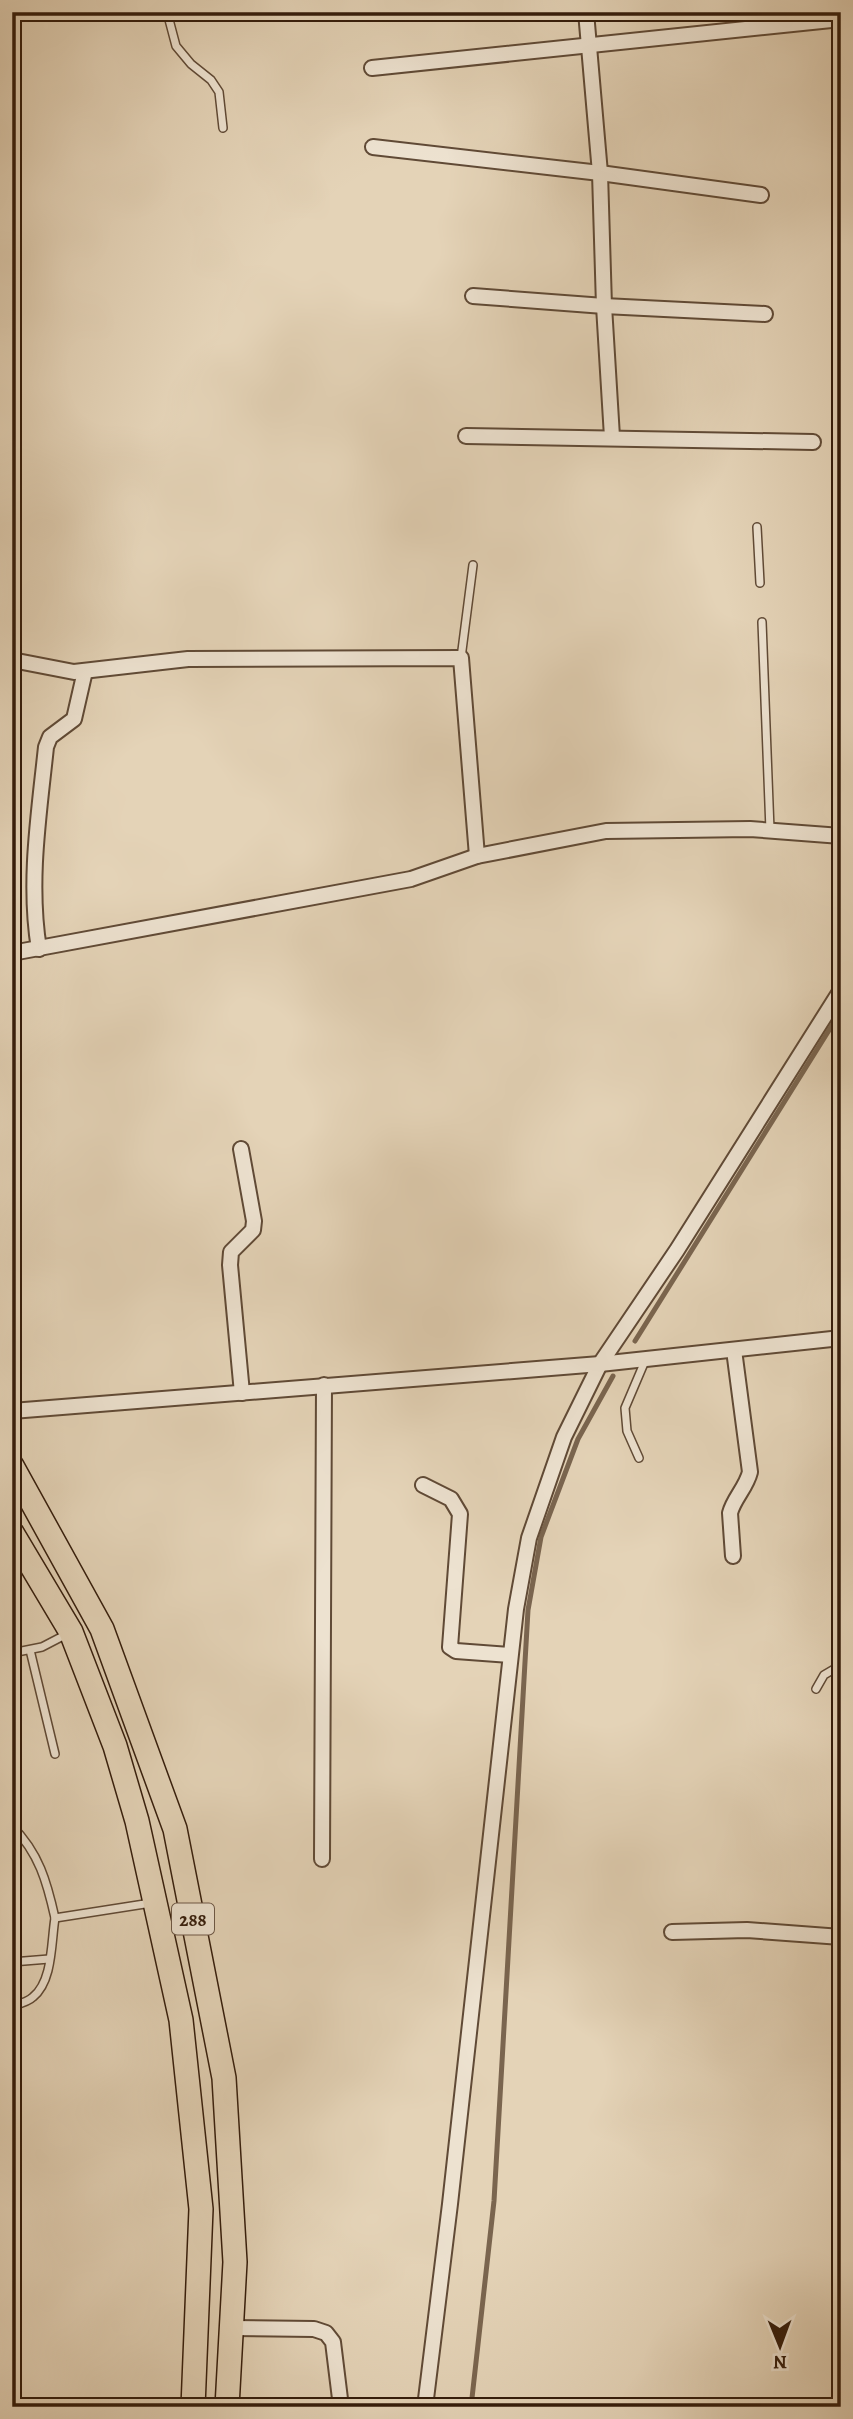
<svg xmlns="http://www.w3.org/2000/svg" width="853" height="2419" font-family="Alegreya,serif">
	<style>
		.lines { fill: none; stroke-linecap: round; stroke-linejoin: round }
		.stream { stroke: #7a654f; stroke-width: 5 }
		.lane-casing { stroke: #604a36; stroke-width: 10 }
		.street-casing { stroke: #604a36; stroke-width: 18 }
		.primary-casing { stroke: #341c0b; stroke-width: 26 }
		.lane { stroke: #ede2d0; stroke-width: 7 }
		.street { stroke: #ede2d0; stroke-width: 14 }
		.primary { stroke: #e4d3b7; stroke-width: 23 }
		.labels { text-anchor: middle; stroke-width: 7; stroke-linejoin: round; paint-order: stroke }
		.shield { fill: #ede2d0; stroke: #6c5746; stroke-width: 2 }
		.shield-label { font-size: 19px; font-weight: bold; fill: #341c0b }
	</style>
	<rect width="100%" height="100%" fill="#e4d3b7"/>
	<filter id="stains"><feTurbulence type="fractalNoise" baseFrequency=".00286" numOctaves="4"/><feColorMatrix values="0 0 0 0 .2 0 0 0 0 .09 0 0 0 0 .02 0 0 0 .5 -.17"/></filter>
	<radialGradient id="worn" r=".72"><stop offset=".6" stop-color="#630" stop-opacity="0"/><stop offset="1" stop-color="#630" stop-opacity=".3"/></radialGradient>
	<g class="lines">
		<g class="stream">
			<polyline points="635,1341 841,1011"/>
			<polyline points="471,2407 494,2201 528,1610 541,1537 578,1439 613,1376"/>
		</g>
		<g class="lane-casing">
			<g id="lane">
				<polyline points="167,12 176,46 191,64 211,80 219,92 223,128"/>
				<polyline points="757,527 760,583"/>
				<polyline points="762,622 770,830"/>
				<polyline points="461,658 473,565"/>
				<polyline points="639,1458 627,1431 625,1408 645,1361"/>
				<polyline points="30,1650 55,1754"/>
				<polyline points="12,1653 42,1647 67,1634"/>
				<polyline points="816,1689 824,1675 841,1665"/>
				<path d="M12,1826C39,1853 47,1882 55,1918L151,1903"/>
				<polyline points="12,1962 49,1959"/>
				<path d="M12,2006C19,2004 28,2002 33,1997C53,1981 51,1942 55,1918"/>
			</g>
		</g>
		<g class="street-casing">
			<g id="street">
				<polyline points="586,12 600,173 604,306 612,437"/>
				<polyline points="372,68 841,19"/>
				<polyline points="373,147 600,173 761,195"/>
				<polyline points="473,296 604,306 765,314"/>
				<polyline points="466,436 813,442"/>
				<polyline points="12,660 74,672 188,659 461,658 477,856"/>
				<path d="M39,949C28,882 39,814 46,747L50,737L74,719L85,671"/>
				<polyline points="12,953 411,879 477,856 606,831 750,829 841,836"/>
				<polyline points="241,1149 254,1221 253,1230 231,1252 230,1265 242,1393"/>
				<polyline points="12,1411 600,1364 841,1338"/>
				<polyline points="423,1485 451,1499 460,1514 450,1647 456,1651 510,1655"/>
				<path d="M733,1556L730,1513C734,1498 746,1488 750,1472L734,1350"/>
				<polyline points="322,1859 324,1385"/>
				<polyline points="672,1932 747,1930 841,1937"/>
				<polyline points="232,2328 314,2329 326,2333 333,2342 341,2407"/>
				<polyline points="425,2407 450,2204 516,1609 529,1538 564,1437 600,1364 677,1250 841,990"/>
			</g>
		</g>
		<g class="primary-casing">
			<g id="primary">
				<polyline points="12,1466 102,1629 175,1829 224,2078 235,2262 227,2407"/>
				<polyline points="12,1533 71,1632 115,1746 137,1821 181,2020 201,2209 193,2407"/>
			</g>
		</g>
		<use href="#lane" class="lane"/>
		<use href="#street" class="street"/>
		<use href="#primary" class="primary"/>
	</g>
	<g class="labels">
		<rect class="shield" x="172" y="1903.5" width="42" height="31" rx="5"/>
		<g class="shield-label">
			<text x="193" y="1926">288</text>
		</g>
	</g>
	<rect width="853" height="2419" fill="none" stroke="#e4d3b7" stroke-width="42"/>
	<rect x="14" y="14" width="825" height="2391" fill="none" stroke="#341c0b" stroke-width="3.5"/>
	<rect x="21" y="21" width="811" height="2377" fill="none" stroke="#341c0b" stroke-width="2"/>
	<g transform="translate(780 2346) rotate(179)" stroke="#ede2d0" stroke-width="5" paint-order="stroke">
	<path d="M0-5L12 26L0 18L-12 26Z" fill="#341c0b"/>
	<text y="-10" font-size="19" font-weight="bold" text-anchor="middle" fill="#341c0b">N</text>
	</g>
	<rect width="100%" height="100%" filter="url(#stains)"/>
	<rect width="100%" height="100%" fill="url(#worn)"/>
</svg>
